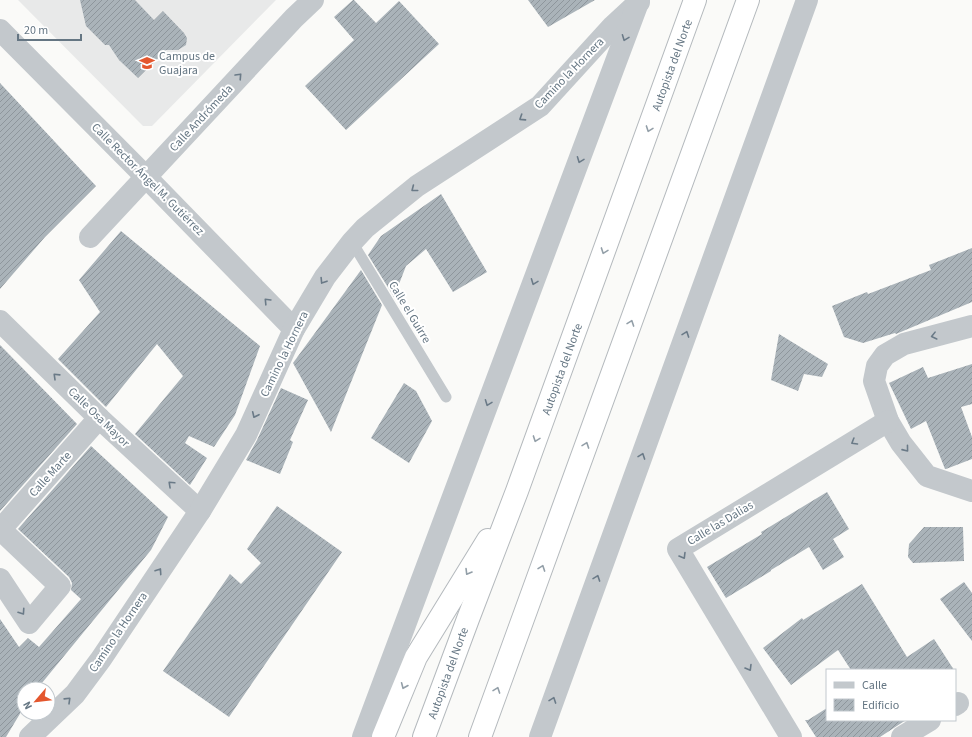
<svg xmlns="http://www.w3.org/2000/svg" width="972" height="737" font-family="'Source Sans 3',sans-serif">
	<style>
		.built { fill: #e8e9e9 }
		.building { fill: url(#building-hatch) }
		.lines { fill: none; stroke-linecap: round; stroke-linejoin: round }
		.motorway-casing { stroke: #b4b9bd; stroke-width: 24 }
		.service { stroke: #c3c8cc; stroke-width: 11 }
		.minor { stroke: #c3c8cc; stroke-width: 22 }
		.tertiary { stroke: #c3c8cc; stroke-width: 22 }
		.motorway { stroke: #fff; stroke-width: 22 }
		.oneway { stroke: #6a7a87 }
		.oneway2 { stroke: #939fa8 }
		.labels { text-anchor: middle; stroke-width: 4; stroke-linejoin: round; paint-order: stroke }
		.poi-label { font-size: 12px; fill: #657683; stroke: #fff; text-anchor: start }
		.street-label { font-size: 12px; fill: #657683; stroke: #fff }
	</style>
	<defs>
		<pattern id="building-hatch" width="6" height="6" patternUnits="userSpaceOnUse"><rect width="6" height="6" fill="#aab3b9"/><path d="M-1 1l2-2M0 6l6-6M5 7l2-2" fill="none" stroke="#8e969c"/></pattern>
	</defs>
	<rect width="100%" height="100%" fill="#fafaf8"/>
	<polygon class="built" points="18,0 276,0 152,126 143,126"/>
	<g class="building">
		<polygon points="80,0 135,0 154,20 163,11 184,33 187,38 186,45 178,50 166,50 138,78 119,60 109,45 105,45 86,26"/>
		<polygon points="353,0 354,0 376,23 399,1 439,44 346,130 305,86 354,40 334,17"/>
		<polygon points="528,0 595,0 548,27"/>
		<polygon points="0,83 96,186 45,237 0,289"/>
		<polygon points="441,194 487,272 453,292 426,249 406,266 394,297 368,255 381,236"/>
		<polygon points="121,231 260,346 235,415 214,447 189,436 185,443 207,458 190,485 135,434 183,376 157,344 106,407 58,359 100,312 79,280"/>
		<polygon points="972,248 972,302 896,334 895,333 863,343 844,337 832,306 867,292 868,294 931,270 929,265"/>
		<polygon points="361,270 382,305 331,432 293,363"/>
		<polygon points="779,334 828,364 822,377 804,374 798,391 771,380"/>
		<polygon points="0,345 77,424 0,511"/>
		<polygon points="972,364 972,404 961,407 972,437 972,459 946,469 945,469 926,421 911,429 889,383 923,367 928,378"/>
		<polygon points="404,383 416,391 432,421 409,463 371,438"/>
		<polygon points="281,388 308,400 290,440 293,442 280,474 246,460 257,440"/>
		<polygon points="91,446 168,517 151,550 37,689 24,689 24,707 6,737 0,737 0,619 19,647 28,638 39,647 81,599 71,590 72,583 69,577 18,529"/>
		<polygon points="827,492 849,529 833,539 844,557 823,570 809,547 771,570 771,571 726,598 707,567 762,534 761,532"/>
		<polygon points="277,506 342,552 229,717 163,671 230,574 241,584 261,563 247,549"/>
		<polygon points="924,527 963,527 964,561 913,563 908,557 909,544"/>
		<polygon points="964,582 972,593 972,641 940,599"/>
		<polygon points="862,584 907,657 934,639 954,670 851,670 838,650 791,685 763,648 802,618 803,620"/>
		<polygon points="827,708 827,720 906,720 880,737 816,737 805,720 808,720"/>
	</g>
	<g class="lines">
		<g class="motorway-casing">
			<g id="motorway">
				<polyline points="383,737 416,657 488,540"/>
				<polyline points="424,737 468,619 517,491 695,0"/>
				<polyline points="480,737 748,0"/>
			</g>
		</g>
		<polyline class="service" points="352,242 446,397"/>
		<g class="minor">
			<polyline points="0,30 146,177 294,329"/>
			<polyline points="90,237 294,18 313,0"/>
			<polyline points="0,321 99,418 200,511"/>
			<polyline points="972,326 904,344 885,355 877,366 874,381 888,421 901,443 927,476 972,491"/>
			<polyline points="0,530 99,418"/>
			<polyline points="0,579 29,623 60,586 0,529"/>
			<polyline points="955,705 958,703"/>
			<polyline points="30,737 75,694 101,659 200,511 246,435 294,329 325,277 352,242 365,228 417,186 540,106 613,26 639,2"/>
			<polyline points="791,737 678,549 888,421"/>
			<polyline points="902,737 930,720"/>
		</g>
		<g class="tertiary">
			<polyline points="363,737 639,0"/>
			<polyline points="540,737 807,0"/>
		</g>
		<use href="#motorway" class="motorway"/>
	</g>
	<defs><path id="oneway-chevron" d="M-2-3.5L2.5 0L-2 3.5" fill="none" stroke-width="1.6" stroke-linecap="round" stroke-linejoin="round"/></defs>
	<g class="oneway">
		<use href="#oneway-chevron" transform="translate(625 38) rotate(111)"/>
		<use href="#oneway-chevron" transform="translate(239 76) rotate(-47)"/>
		<use href="#oneway-chevron" transform="translate(522 118) rotate(147)"/>
		<use href="#oneway-chevron" transform="translate(580 160) rotate(111)"/>
		<use href="#oneway-chevron" transform="translate(414 189) rotate(142)"/>
		<use href="#oneway-chevron" transform="translate(323 281) rotate(122)"/>
		<use href="#oneway-chevron" transform="translate(534 282) rotate(111)"/>
		<use href="#oneway-chevron" transform="translate(267 301) rotate(-134)"/>
		<use href="#oneway-chevron" transform="translate(686 334) rotate(-70)"/>
		<use href="#oneway-chevron" transform="translate(934 336) rotate(166)"/>
		<use href="#oneway-chevron" transform="translate(56 376) rotate(-136)"/>
		<use href="#oneway-chevron" transform="translate(488 403) rotate(111)"/>
		<use href="#oneway-chevron" transform="translate(255 415) rotate(115)"/>
		<use href="#oneway-chevron" transform="translate(854 442) rotate(149)"/>
		<use href="#oneway-chevron" transform="translate(906 449) rotate(51)"/>
		<use href="#oneway-chevron" transform="translate(642 456) rotate(-70)"/>
		<use href="#oneway-chevron" transform="translate(171 484) rotate(-137)"/>
		<use href="#oneway-chevron" transform="translate(683 556) rotate(59)"/>
		<use href="#oneway-chevron" transform="translate(159 571) rotate(-56)"/>
		<use href="#oneway-chevron" transform="translate(597 578) rotate(-70)"/>
		<use href="#oneway-chevron" transform="translate(22 612) rotate(56)"/>
		<use href="#oneway-chevron" transform="translate(749 668) rotate(59)"/>
		<use href="#oneway-chevron" transform="translate(68 700) rotate(-44)"/>
		<use href="#oneway-chevron" transform="translate(553 700) rotate(-70)"/>
	</g>
	<g class="oneway2">
		<use href="#oneway-chevron" transform="translate(649 129) rotate(110)"/>
		<use href="#oneway-chevron" transform="translate(604 251) rotate(110)"/>
		<use href="#oneway-chevron" transform="translate(631 323) rotate(-70)"/>
		<use href="#oneway-chevron" transform="translate(536 439) rotate(110)"/>
		<use href="#oneway-chevron" transform="translate(586 445) rotate(-70)"/>
		<use href="#oneway-chevron" transform="translate(542 568) rotate(-70)"/>
		<use href="#oneway-chevron" transform="translate(468 572) rotate(121)"/>
		<use href="#oneway-chevron" transform="translate(404 686) rotate(113)"/>
		<use href="#oneway-chevron" transform="translate(497 690) rotate(-70)"/>
	</g>
	<defs>
		<g id="university-bare" transform="scale(1.2)"><path d="M0-5L7-2L0 1L-7-2ZM-4 1L0 2.5L4 1V4Q0 6-4 4Z" fill="#e4572e" stroke="#fff" stroke-width="2.5" paint-order="stroke"/></g>
	</defs>
	<g fill-rule="evenodd">
		<use href="#university-bare" x="147" y="63"/>
	</g>
	<g class="labels">
		<g class="poi-label">
			<text x="159" y="60">Campus de<tspan x="159" dy="14">Guajara</tspan></text>
		</g>
		<g class="street-label">
			<text transform="translate(672 65) rotate(-70)" y="4">Autopista del Norte</text>
			<text transform="translate(569 73) rotate(-46)" y="4">Camino la Hornera</text>
			<text transform="translate(201 118) rotate(-47)" y="4">Calle Andrómeda</text>
			<text transform="translate(148 179) rotate(45)" y="4">Calle Rector Ángel M. Gutiérrez</text>
			<text transform="translate(410 312) rotate(59)" y="4">Calle el Guirre</text>
			<text transform="translate(284 354) rotate(-64)" y="4">Camino la Hornera</text>
			<text transform="translate(562 369) rotate(-70)" y="4">Autopista del Norte</text>
			<text transform="translate(99 417) rotate(44)" y="4">Calle Osa Mayor</text>
			<text transform="translate(50 474) rotate(-48)" y="4">Calle Marte</text>
			<text transform="translate(720 523) rotate(-31)" y="4">Calle las Dalias</text>
			<text transform="translate(118 632) rotate(-56)" y="4">Camino la Hornera</text>
			<text transform="translate(448 673) rotate(-70)" y="4">Autopista del Norte</text>
		</g>
	</g>
	<rect x="826" y="669" width="130" height="52" fill="#ffffff" stroke="#c1c8cd"/>
	<rect x="834" y="682" width="20" height="6" fill="#c3c8cc" stroke="#c1c8cd"/>
	<text x="862" y="689" font-size="12" fill="#657683">Calle</text>
	<rect x="834" y="699" width="20" height="12" fill="url(#building-hatch)" stroke="#c1c8cd"/>
	<text x="862" y="709" font-size="12" fill="#657683">Edificio</text>
	<g transform="translate(36 701) rotate(242)"><circle r="19" fill="#ffffff" stroke="#c1c8cd"/>
	<path d="M0-3L7 15L0 10L-7 15Z" fill="#e4572e"/>
	<text y="-6" font-size="11" font-weight="bold" text-anchor="middle" fill="#657683">N</text>
	</g>
	<path d="M18 34v6h63v-6" fill="none" stroke="#657683" stroke-width="2"/>
	<text x="24" y="34" font-size="12" fill="#657683" stroke="#ffffff" stroke-width="3" paint-order="stroke">20 m</text>
</svg>
